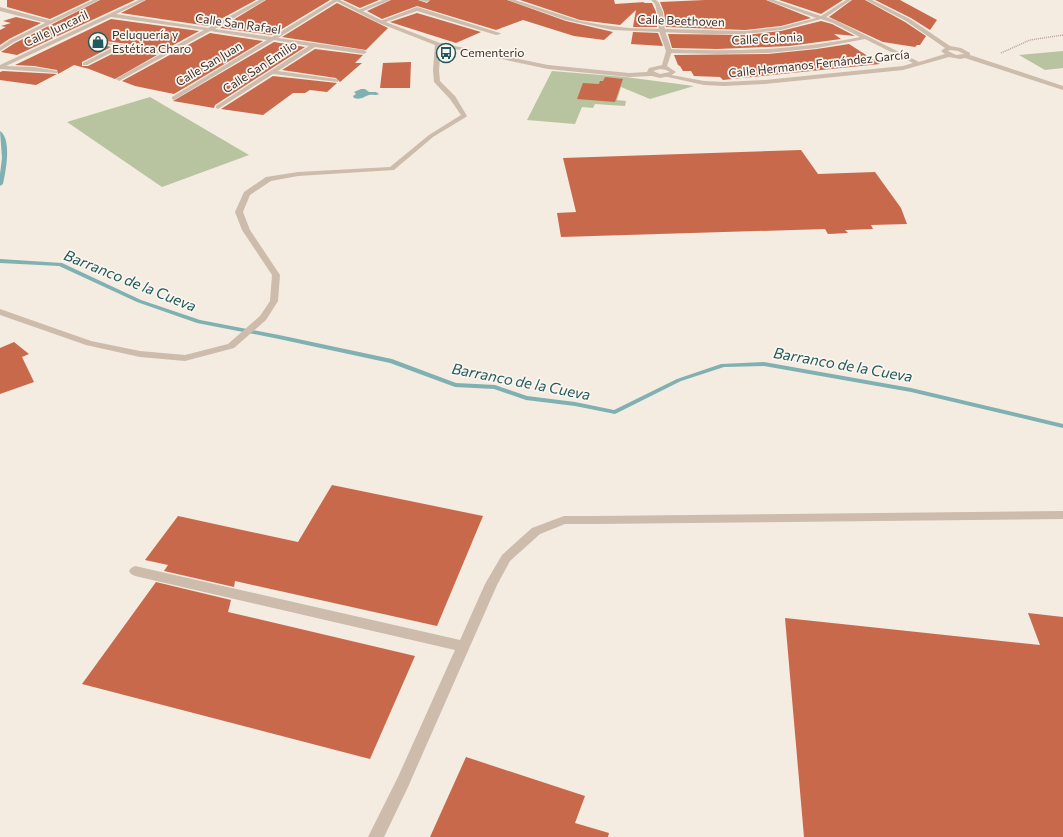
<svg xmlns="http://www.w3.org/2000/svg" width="1063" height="837" font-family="Commissioner,sans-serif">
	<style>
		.green { fill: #b8c4a0 }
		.water { fill: #7fb0b2 }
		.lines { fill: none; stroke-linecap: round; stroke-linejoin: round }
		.stream { fill: #7fb0b2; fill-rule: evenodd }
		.building { fill: #c8694b }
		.path { stroke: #b9a596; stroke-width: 1.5; stroke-dasharray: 1 1; stroke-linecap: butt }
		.service { fill: #cdbbac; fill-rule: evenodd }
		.minor { fill: #cdbbac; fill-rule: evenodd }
		.tertiary { fill: #cdbbac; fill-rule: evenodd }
		.labels { text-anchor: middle; stroke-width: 3.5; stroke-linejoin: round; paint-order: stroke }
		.far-street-label { font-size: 12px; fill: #3b302b; stroke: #fbf5ee }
		.far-poi-label { font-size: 12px; fill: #3b302b; stroke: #fbf5ee; text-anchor: start }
		.water-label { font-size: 15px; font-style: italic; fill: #1f5a5e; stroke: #fbf5ee }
	</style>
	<rect width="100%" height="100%" fill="#f4ebe1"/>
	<g class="green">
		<polygon points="1063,51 1063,68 1045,70 1019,55"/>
		<polygon points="552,71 625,77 694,86 650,99 621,87 617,100 626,101 625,106 595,104 593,108 582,107 575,124 527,120"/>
		<polygon points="150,97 249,155 162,187 67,122"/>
	</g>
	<path class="water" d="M361,89H365L369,92H376L379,94C375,96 373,94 369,95C363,97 361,100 354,98L353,96L356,94L354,92Z"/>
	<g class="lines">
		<g class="stream">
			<path d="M0,131C12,139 6,171 3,184L0,186V174L2,158Z"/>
			<polygon points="0,259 62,263 141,300 200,320 279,335 392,359 456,383 495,385 527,396 575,402 614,410 677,379 721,364 764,362 911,388 1063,424 1063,428 911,392 764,366 724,367 681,381 615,414 575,406 526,400 494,389 455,387 390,363 279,339 197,323 137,302 59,266 0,263"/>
		</g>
	</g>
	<g class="building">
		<polygon points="7,0 90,0 50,19 7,7"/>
		<polygon points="100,0 135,0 17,55 1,52 15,43"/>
		<polygon points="146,0 256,0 208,26 121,13"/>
		<polygon points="266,0 330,0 272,35 220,28"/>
		<polygon points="343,0 379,0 360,8"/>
		<polygon points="391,0 418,0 427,3 430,0 507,0 566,21 613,32 604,40 574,36 523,20 496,30 417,6 382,19 367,11"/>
		<polygon points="520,0 614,0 615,4 645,2 643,3 652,3 656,12 657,27 633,27 636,10 620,25 580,20"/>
		<polygon points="705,0 766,0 811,18 781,26 745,30 666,27 664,12 660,2"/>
		<polygon points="779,0 843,0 821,14"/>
		<polygon points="852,0 865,0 905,22 926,36 920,45 917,45 915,47 883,42 829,17"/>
		<polygon points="875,0 900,0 937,20 930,30 911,18"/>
		<polygon points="337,3 388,28 366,50 282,37"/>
		<polygon points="417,13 481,32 456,43 390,22"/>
		<polygon points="16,17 41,23 9,39 0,45 0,30 6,27 1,26 11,23 3,21"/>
		<polygon points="111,19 199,31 166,49 98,40 99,44 111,47 82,62 82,66 88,66 122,49 157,55 115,79 89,69 74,65 58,74 57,70 34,66 15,65"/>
		<polygon points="821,21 832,24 855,36 834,34 841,39 789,46 717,49 672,48 668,34 745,35 781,31"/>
		<polygon points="633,32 658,33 663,46 631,44"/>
		<polygon points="210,33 263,41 174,94 135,86 122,81"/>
		<polygon points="274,42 305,47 215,105 214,108 173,101"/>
		<polygon points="849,44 880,64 723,80 720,77 694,76 691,71 683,71 680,66 678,65 674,55 768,54 817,49"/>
		<polygon points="315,49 363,55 355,63 362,63 340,82 336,78 282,70"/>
		<polygon points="411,62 410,88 380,88 383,63"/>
		<polygon points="3,71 57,74 36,85 0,80 0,72"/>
		<polygon points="273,76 337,83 327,92 310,90 305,93 293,93 263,115 221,109"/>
		<polygon points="605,77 623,79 615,102 577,99 583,83 599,84 600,81 603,81"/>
		<polygon points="801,150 818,174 875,172 901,208 907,224 871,225 873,229 845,230 848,233 828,234 825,229 561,237 557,213 576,212 563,158"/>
		<polygon points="14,342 29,354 22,357 34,382 0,394 0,348"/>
		<polygon points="332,485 483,516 437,626 235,581 234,587 164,571 168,565 145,560 178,516 298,542"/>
		<polygon points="156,582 231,600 228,612 415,656 370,759 82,684"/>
		<polygon points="1028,613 1063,617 1063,837 804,837 785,618 1040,645"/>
		<polygon points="466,757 585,796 575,823 609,833 608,837 430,837"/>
	</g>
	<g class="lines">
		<polyline class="path" points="1001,53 1030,40 1063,35"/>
		<polygon class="service" points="1063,511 1063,519 594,524 590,523 588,520 590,517 594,516"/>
		<g class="minor">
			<polygon points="139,0 145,0 116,14 208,28 259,0 265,0 215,29 272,37 333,0 339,0 278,38 364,50 367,52 364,54 315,47 278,71 336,79 338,80 338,82 273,74 218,109 216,108 216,106 309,46 274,40 174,100 172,99 172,97 267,40 210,31 119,81 116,79 117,78 161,54 122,47 87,65 83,65 83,63 116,46 99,43 99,41 166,51 204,30 111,17 6,66 34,67 57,71 57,73 0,69 0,65"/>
			<polygon points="383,0 390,0 361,12 356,11"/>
			<polygon points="419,0 429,0 429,1 427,2"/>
			<path d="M508,0H515L580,21L603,25L629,28L745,31L781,27L816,18L767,0H774L821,16L846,0H851L826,17L837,21L919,62L945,54L941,51L945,48L906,21L866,0H872L910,19L950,46L961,48L970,53V55L1063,86V90L965,58L960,59L949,57L903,70L765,84L724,86L704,85L663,76L666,74L704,81L724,82L765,80L903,66L913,63L865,39L817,48L768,53L719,54L669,53L666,51L669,49C733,52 797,50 860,37L833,23L821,19L781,30L745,34H708L612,30L566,20ZM950,50L958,51L964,54L956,55L948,51Z"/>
			<polygon points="0,7 52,21 53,22 50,24 0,11"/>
			<polygon points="417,7 500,33 501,34 496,35 417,11 383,23 378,22"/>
			<polygon points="564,516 594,516 598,517 600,520 598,523 594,524 565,524 540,534 510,561 497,585 408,787 384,837 368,837 398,777 455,650 135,576 131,574 129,571 131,568 135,566 460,640 485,584 502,555 532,528"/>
		</g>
		<g class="tertiary">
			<polygon points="93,0 99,0 14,42 0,51 0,47 10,40"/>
			<path d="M334,0H340L383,21L440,43L548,65L629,73L647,72L649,68L662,65L666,51L659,31L657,12L655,4L651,0H656L659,3L663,12L665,31L672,51L667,66L676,72L670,76L660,78L652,76L629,77L548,69L441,46L439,70L440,81L455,96L467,116L466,117L433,137L394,170L298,176L271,181L250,195L243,212L250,230L280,275L278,301L266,320L234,348L185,361L140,357L86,345L0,315V309L91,341L140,351L185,355L228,344L260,316L270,301L272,275L242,230L235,212L244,192L266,177L298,172L390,167L429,135L461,115L450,99L434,82L433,70L435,45L379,23ZM660,69L666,70L670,72L660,74L653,71Z"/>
		</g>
	</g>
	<defs>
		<g id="shop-ring" transform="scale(1)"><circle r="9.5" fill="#fbf5ee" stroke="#1f5a5e" stroke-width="1.5"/><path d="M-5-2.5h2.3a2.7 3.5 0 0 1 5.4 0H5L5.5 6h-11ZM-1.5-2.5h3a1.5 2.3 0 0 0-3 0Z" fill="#1f5a5e"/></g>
		<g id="bus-ring" transform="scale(1)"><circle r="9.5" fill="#fbf5ee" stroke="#1f5a5e" stroke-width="1.5"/><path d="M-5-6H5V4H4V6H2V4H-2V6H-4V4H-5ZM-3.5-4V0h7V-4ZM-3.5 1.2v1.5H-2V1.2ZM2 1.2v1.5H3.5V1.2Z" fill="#1f5a5e"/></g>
	</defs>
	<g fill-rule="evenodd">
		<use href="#shop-ring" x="98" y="42"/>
		<use href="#bus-ring" x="446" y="53"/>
	</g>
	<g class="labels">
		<g class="far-street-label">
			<text transform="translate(681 21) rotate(2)" y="4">Calle Beethoven</text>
			<text transform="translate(238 24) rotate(8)" y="4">Calle San Rafael</text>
			<text transform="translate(56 29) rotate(-25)" y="4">Calle Juncaril</text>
			<text transform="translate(767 39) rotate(-3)" y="4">Calle Colonia</text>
			<text transform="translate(209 64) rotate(-31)" y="4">Calle San Juan</text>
			<text transform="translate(819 64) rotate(-6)" y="4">Calle Hermanos Fernández García</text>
			<text transform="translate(260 67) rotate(-33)" y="4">Calle San Emilio</text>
		</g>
		<g class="far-poi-label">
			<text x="112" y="39">Peluquería y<tspan x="112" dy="14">Estética Charo</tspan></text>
			<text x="460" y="57">Cementerio</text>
		</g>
		<g class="water-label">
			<text transform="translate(130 281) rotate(22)" y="5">Barranco de la Cueva</text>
			<text transform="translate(843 365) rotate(10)" y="5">Barranco de la Cueva</text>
			<text transform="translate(521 382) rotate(11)" y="5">Barranco de la Cueva</text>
		</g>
	</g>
</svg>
